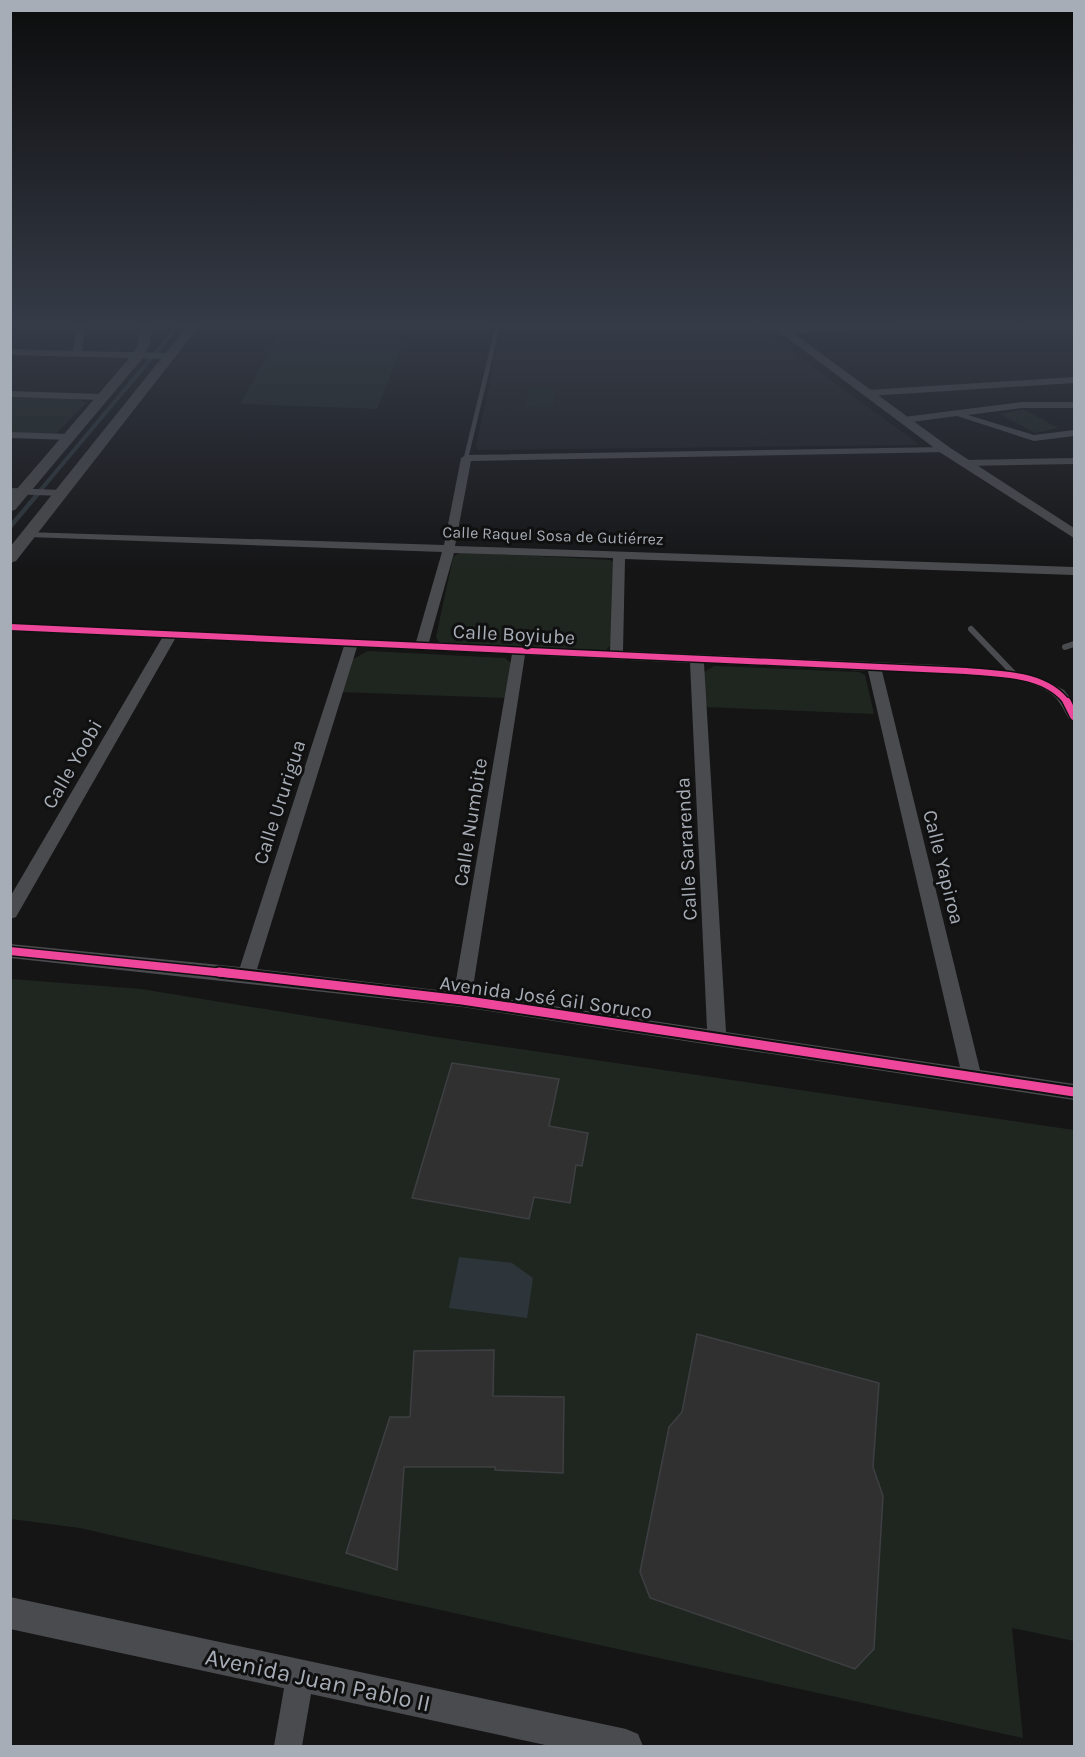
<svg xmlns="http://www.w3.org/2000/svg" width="1085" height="1757" font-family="Karla,sans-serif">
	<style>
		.built { fill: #1f1f21 }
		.green { fill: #1f2620 }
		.water { fill: #2d353a }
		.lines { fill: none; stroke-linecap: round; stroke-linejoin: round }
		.stream-far1 { stroke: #2d353a; stroke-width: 4 }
		.stream { stroke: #2d353a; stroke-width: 4.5 }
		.building { fill: #303031; stroke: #3e3f42; stroke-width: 1.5 }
		.service-far1 { stroke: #4a4b4e; stroke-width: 4.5 }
		.service { stroke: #4a4b4e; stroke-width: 6 }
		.minor { fill: #4a4b4e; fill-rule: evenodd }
		.tertiary { fill: #4a4b4e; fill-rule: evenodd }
		.secondary { fill: #494a4c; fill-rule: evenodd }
		.cycleway-far2-casing { stroke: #101011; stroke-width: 9 }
		.cycleway-far1-casing { stroke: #101011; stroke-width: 11 }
		.cycleway-casing { stroke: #101011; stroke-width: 13 }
		.cycleway-far2 { stroke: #ed469a; stroke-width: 6 }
		.cycleway-far1 { stroke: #ed469a; stroke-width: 8 }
		.cycleway { stroke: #ed469a; stroke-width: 9 }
		.labels { text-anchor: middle; stroke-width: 6; stroke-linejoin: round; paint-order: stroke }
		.far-street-label { font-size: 16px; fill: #a7adb6; stroke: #101011 }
		.street-label { font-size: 20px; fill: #a7adb6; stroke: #101011 }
		.near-street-label { font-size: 24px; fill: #a7adb6; stroke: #101011 }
	</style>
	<rect width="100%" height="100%" fill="#151516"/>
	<polygon class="built" points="502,325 756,325 920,445 478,450 476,446"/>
	<g class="green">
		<polygon points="279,335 405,339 377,409 240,404"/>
		<polygon points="528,387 556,388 553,408 525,407"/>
		<polygon points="11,397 78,399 86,403 57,433 11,433"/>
		<polygon points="1023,409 1058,428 1035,433 1000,414"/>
		<polygon points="461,552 610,560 615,563 611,645 606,650 596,650 450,646 440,643 436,637 453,557"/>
		<polygon points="368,651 505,658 511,663 506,698 340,692 351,660"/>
		<polygon points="714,666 859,672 865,675 874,714 705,707 704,672"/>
		<polygon points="11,979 141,989 437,1037 1074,1130 1074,1641 1012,1628 1023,1738 381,1597 80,1528 11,1519"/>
	</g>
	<polygon class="water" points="459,1257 512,1263 533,1278 527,1318 449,1308"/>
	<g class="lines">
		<polyline class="stream-far1" points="39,492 179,325"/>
		<polyline class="stream" points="10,527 41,490"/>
	</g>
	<g class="building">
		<polygon points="452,1063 559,1079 549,1126 588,1133 582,1166 576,1165 570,1203 534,1197 529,1219 412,1198"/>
		<polygon points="697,1334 879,1383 873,1467 883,1496 874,1649 855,1669 650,1598 640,1572 669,1427 682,1412"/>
		<polygon points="494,1350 493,1396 564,1397 563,1473 495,1470 495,1467 404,1467 397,1570 346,1553 390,1417 410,1417 414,1351"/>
	</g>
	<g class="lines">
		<g class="service-far1">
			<polyline points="765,325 783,331"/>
			<polyline points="466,458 498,325"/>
		</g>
		<g class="service">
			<polyline points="971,629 1016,676"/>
			<polyline points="1065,647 1074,644"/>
		</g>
		<g class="minor">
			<polygon points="77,325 85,325 82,351 167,353 172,356 167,359 10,355 10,349 73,351"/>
			<polygon points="846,325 900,325 896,328 783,334 779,331 783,328"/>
			<polygon points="1074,377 1074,383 868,396 863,393 868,390"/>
			<polygon points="10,391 102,394 107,397 102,400 10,397"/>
			<polygon points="1021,402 1074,402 1074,408 1021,408 968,415 1034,435 1074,430 1074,436 1034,441 957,416 904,423 899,420 904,417"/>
			<polygon points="10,432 69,434 74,437 69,440 10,438"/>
			<path d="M945,447L950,450L949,452L471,461L455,546L1074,567V575L625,559L623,651L940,665L1016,672L1042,679L1064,690L1074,703V720L1069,719C1063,709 1060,700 1050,693C1016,669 925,673 882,671L980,1070L1074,1084V1100L462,1007L10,958V944L240,967L344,646L175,639L16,917L10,919V897L162,638L10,631V623L416,642L442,552L29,537L25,536V532L444,545L461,458L466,455ZM454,553L613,558L610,651L429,642ZM357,647L512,654L454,992L257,969ZM525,655L690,663L707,1029L472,994ZM704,663L868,671L960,1067L726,1032Z"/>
			<polygon points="1074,458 1074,464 967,466 962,463 967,460"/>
			<polygon points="10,488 62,490 67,493 62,496 10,494"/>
			<polygon points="300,1663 310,1667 314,1677 302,1746 274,1746 286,1677 290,1667"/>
		</g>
		<g class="tertiary">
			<polygon points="770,325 782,325 949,447 1074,528 1074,538 941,453"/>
			<polygon points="10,1597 626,1729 638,1734 643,1746 550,1746 10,1629"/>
		</g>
		<g class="secondary">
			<polygon points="140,325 152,325 150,344 142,359 15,510 10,511 10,497 132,355 138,344"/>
			<polygon points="188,325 200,325 16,561 10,563 10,547"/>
		</g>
		<g class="cycleway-far2-casing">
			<path id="cycleway-far2" d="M10,627L966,671C1000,674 1047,673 1068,704"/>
		</g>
		<g class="cycleway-far1-casing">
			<g id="cycleway-far1">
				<polyline points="1067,702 1074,716"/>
				<polyline points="10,951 234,974"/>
			</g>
		</g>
		<g class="cycleway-casing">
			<polyline id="cycleway" points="219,972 462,1000 1074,1092"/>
		</g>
		<use href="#cycleway-far2" class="cycleway-far2"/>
		<use href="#cycleway-far1" class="cycleway-far1"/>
		<use href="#cycleway" class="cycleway"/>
	</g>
	<linearGradient id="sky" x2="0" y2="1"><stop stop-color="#0c0c0c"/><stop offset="0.57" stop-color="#353b47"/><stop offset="1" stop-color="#353b47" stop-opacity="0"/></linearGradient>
	<rect width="1085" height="571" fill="url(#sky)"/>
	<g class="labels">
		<g class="far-street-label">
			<text transform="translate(553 535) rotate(2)" y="6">Calle Raquel Sosa de Gutiérrez</text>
		</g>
		<g class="street-label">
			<text transform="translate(514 634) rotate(3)" y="7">Calle Boyiube</text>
			<text transform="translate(72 764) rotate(-60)" y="7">Calle Yoobi</text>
			<text transform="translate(279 802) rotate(-72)" y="7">Calle Ururigua</text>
			<text transform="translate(470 822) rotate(-81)" y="7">Calle Numbite</text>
			<text transform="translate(686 849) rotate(-93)" y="7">Calle Sararenda</text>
			<text transform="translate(944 867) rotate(76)" y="7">Calle Yapiroa</text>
			<text transform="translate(546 997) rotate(8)" y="7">Avenida José Gil Soruco</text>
		</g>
		<g class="near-street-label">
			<text transform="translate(318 1680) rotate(12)" y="8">Avenida Juan Pablo II</text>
		</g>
	</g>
	<rect width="1085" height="1757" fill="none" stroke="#a7adb6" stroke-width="24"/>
</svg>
